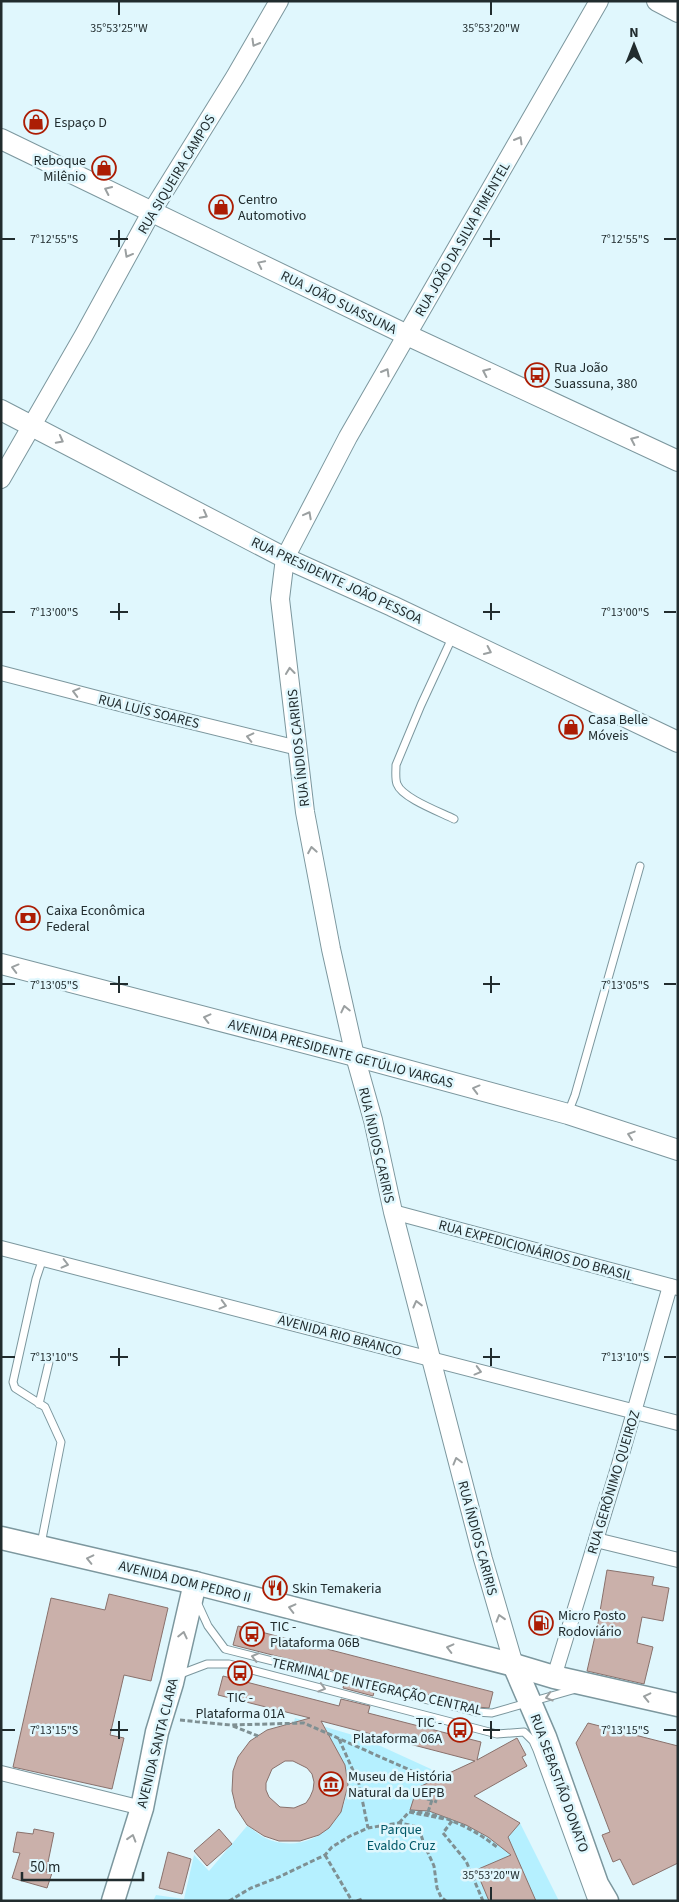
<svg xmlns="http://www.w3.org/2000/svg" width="679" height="1902" font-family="'Source Sans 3',sans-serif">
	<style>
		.green { fill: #b5f0ff }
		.building { fill: #cab0aa; stroke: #89716c; fill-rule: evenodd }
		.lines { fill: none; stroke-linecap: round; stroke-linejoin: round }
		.service-casing { stroke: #7c979e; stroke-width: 9 }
		.minor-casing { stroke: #7c979e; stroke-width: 16 }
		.tertiary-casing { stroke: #7c979e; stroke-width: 20 }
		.secondary-casing { stroke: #7c979e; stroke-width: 22 }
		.primary-casing { stroke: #7c979e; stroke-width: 25 }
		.path { stroke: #7f9093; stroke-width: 3; stroke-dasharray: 5 2.5; stroke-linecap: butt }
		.service { stroke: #fff; stroke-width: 7 }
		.minor { stroke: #fff; stroke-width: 14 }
		.tertiary { stroke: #fff; stroke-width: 18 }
		.secondary { stroke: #fff; stroke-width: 20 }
		.primary { stroke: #fff; stroke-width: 22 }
		.oneway { stroke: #9ba0a1 }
		.ticks { fill: none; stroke: #212c2e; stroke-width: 2 }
		.labels { text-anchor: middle; stroke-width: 5; stroke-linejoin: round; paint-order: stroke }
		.poi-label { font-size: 14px; fill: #212c2e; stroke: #e0f7fd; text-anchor: start }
		.street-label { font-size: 14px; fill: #212c2e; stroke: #e0f7fd }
		.park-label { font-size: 14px; fill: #005868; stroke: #e0f7fd }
		.ticks-label { font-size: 12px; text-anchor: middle; fill: #212c2e; stroke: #e0f7fd; stroke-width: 5; stroke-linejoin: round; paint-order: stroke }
	</style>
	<rect width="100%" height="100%" fill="#e0f7fd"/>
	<path class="green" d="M295,1718L363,1738L444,1775L458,1808L476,1797L520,1823L559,1901H153L156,1895L184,1899L194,1855L209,1871L247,1826C253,1829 258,1834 263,1837C315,1863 367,1806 340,1755C336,1747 328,1738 319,1734C311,1730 302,1728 293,1726Z"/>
	<g class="building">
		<polygon points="607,1570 654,1577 652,1585 669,1588 663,1621 642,1617 637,1643 653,1647 644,1684 587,1671 598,1623"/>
		<polygon points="109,1594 168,1608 151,1681 124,1675 110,1735 124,1738 112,1789 13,1767 51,1598 105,1610"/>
		<polygon points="238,1626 493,1692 489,1708 477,1707 233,1645"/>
		<path d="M223,1676L339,1706L341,1699L370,1706L368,1713L481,1742L477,1760L517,1738L526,1755L522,1757L527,1766L474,1796L520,1823L508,1837L536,1901H489L476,1870L511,1855L488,1837L466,1825L429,1811L410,1810L417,1788L475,1761L321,1721L345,1765L348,1785L341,1812L329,1828L319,1835L300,1841H279L264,1836L247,1825L236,1808L232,1791L233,1771L238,1757L250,1741L267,1730L310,1718L218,1695ZM285,1761H293L307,1768L312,1774L314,1782L313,1790L310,1797L306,1803L294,1808L280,1807L269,1797L266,1790V1783L272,1769Z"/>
		<polygon points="344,1684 374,1692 373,1696 343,1688"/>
		<polygon points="588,1723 678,1746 678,1863 633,1885 620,1859 613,1862 602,1835 610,1832 576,1743"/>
		<polygon points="34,1829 54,1833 46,1872 52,1873 47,1888 12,1878 20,1853 13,1852 17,1832 33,1834"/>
		<polygon points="219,1829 232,1844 207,1866 194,1851"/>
		<polygon points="168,1852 191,1859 182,1894 159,1888"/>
	</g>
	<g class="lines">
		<g class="service-casing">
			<g id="service">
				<path d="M452,638L421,705L396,765C396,771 395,779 397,784C402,798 440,812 454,819"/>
				<polyline points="568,1113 575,1095 640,866"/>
				<polyline points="39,1404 49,1362"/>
				<polyline points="41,1544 61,1442 45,1407 15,1388 13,1382 36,1279 43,1258"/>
				<polyline points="197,1602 208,1626 225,1649 476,1712 492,1713 576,1689"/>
				<polyline points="178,1675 207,1664 229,1664 497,1734 524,1732 533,1741 537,1750 592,1901"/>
			</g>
		</g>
		<g class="minor-casing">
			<g id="minor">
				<polyline points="1,673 151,712 298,748"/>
				<polyline points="393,1212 678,1288"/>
				<polyline points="1,1248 678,1423"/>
				<polyline points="596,1540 678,1560"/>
				<polyline points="554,1677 618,1468 670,1286"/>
				<polyline points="1,1773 142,1808"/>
			</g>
		</g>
		<g class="tertiary-casing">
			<g id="tertiary">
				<polyline points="1,479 84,335 152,211 235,77 279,1"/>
				<polyline points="514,1665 483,1559 393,1212 373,1120 355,1056 331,949 305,812 280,599 285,558 348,437 599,1"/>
			</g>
		</g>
		<g class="secondary-casing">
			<g id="secondary">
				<polyline points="657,1 678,12"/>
				<polyline points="1,139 407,335 678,461"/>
				<polyline points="1,410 285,558 392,606 678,742"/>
				<polyline points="1,964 355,1056 568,1114 678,1150"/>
			</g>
		</g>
		<g class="primary-casing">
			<g id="primary">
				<polyline points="1,1538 195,1583 514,1665 554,1677 678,1705"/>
				<polyline points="514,1665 545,1737 597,1884 607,1901"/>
				<polyline points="113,1901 142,1808 157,1732 172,1683 195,1583"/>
			</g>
		</g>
		<g class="path">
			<polyline points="180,1720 231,1725 304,1723 430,1779"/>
			<polyline points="233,1726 258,1736"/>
			<polyline points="339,1739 359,1784 368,1828"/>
			<polyline points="427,1799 432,1800"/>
			<path d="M410,1811C443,1814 471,1827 497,1847"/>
			<polyline points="428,1812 432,1800 437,1802"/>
			<polyline points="452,1821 443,1833 466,1861 483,1901"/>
			<polyline points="399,1823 409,1812 445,1819 446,1818"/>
			<polyline points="325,1855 352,1901"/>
			<polyline points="229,1901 251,1888 279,1877 325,1855 332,1847 350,1836 368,1828 399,1823 414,1826 419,1829 424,1844 434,1866 437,1888 441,1897 446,1901"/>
			<polyline points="357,1901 362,1899"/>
		</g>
		<use href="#service" class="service"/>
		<use href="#minor" class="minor"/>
		<use href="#tertiary" class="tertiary"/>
		<use href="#secondary" class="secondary"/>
		<use href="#primary" class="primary"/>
	</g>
	<defs><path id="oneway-chevron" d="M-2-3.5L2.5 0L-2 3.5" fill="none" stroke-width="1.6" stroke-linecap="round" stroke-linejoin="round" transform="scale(1.25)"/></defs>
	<g class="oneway">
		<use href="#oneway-chevron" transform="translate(255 43) rotate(120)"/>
		<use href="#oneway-chevron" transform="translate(519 140) rotate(-60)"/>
		<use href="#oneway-chevron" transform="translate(108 190) rotate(-155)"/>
		<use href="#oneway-chevron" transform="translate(128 254) rotate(119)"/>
		<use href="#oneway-chevron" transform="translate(261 264) rotate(-154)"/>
		<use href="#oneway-chevron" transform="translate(386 372) rotate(-60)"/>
		<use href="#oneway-chevron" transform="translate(486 372) rotate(-155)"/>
		<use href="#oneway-chevron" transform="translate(60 440) rotate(28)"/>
		<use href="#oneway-chevron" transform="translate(634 440) rotate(-155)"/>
		<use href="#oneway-chevron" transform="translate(204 515) rotate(28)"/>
		<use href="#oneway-chevron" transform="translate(308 515) rotate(-62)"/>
		<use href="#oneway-chevron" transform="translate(488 651) rotate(25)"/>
		<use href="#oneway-chevron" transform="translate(290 671) rotate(-96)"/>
		<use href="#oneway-chevron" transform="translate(76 692) rotate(-165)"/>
		<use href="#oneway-chevron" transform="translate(250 737) rotate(-167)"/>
		<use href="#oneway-chevron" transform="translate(312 850) rotate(-100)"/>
		<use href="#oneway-chevron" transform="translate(15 968) rotate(-165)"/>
		<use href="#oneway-chevron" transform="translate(345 1009) rotate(-103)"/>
		<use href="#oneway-chevron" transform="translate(207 1018) rotate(-166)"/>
		<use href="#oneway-chevron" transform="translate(476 1089) rotate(-165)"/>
		<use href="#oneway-chevron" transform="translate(631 1135) rotate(-162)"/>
		<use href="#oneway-chevron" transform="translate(65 1264) rotate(14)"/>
		<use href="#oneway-chevron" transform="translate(417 1304) rotate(-104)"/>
		<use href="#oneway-chevron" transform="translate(223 1305) rotate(15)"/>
		<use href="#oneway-chevron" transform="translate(478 1371) rotate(15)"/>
		<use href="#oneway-chevron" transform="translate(457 1461) rotate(-105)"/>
		<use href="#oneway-chevron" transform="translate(90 1559) rotate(-167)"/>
		<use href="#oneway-chevron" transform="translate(292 1608) rotate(-166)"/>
		<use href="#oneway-chevron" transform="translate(500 1618) rotate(-107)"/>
		<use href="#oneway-chevron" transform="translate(183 1635) rotate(-77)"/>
		<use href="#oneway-chevron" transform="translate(450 1648) rotate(-166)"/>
		<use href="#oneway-chevron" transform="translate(255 1657) rotate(-166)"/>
		<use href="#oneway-chevron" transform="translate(322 1688) rotate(16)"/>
		<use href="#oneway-chevron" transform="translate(549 1697) rotate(164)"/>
		<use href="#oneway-chevron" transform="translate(647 1697) rotate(-167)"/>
		<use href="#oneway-chevron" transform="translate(132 1838) rotate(-73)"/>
	</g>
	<path class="ticks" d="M119,2V15M491,2V15M119,230V247M491,230V247M2,239H15M110,239H128M483,239H500M664,239H676M119,603V620M491,603V620M2,612H15M110,612H128M483,612H500M664,612H676M119,976V993M491,976V993M2,984H15M110,984H128M483,984H500M664,984H676M119,1348V1366M491,1348V1366M2,1357H15M110,1357H128M483,1357H500M664,1357H676M119,1721V1739M491,1721V1739M2,1730H15M110,1730H128M483,1730H500M664,1730H676M491,1887V1900"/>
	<defs>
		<g id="shop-ring" transform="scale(1.25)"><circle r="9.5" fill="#e0f7fd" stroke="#ac1d04" stroke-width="1.5"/><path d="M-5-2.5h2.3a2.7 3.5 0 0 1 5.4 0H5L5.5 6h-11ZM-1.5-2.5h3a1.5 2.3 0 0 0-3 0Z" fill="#ac1d04"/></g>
		<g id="bus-ring" transform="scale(1.25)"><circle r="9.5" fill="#e0f7fd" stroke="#ac1d04" stroke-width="1.5"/><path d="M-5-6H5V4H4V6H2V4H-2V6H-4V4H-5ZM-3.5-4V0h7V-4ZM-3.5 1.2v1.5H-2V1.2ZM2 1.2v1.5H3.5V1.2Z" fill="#ac1d04"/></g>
		<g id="bank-ring" transform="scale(1.25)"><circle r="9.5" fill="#e0f7fd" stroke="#ac1d04" stroke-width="1.5"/><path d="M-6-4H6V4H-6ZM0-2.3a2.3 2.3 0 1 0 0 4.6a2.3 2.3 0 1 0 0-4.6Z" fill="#ac1d04"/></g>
		<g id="restaurant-ring" transform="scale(1.25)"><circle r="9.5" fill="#e0f7fd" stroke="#ac1d04" stroke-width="1.5"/><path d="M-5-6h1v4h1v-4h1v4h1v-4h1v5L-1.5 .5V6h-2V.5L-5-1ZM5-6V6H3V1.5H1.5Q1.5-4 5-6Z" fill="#ac1d04"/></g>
		<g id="fuel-ring" transform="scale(1.25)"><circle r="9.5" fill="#e0f7fd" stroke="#ac1d04" stroke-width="1.5"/><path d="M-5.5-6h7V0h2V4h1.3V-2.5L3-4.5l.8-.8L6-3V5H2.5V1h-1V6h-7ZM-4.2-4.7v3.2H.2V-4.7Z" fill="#ac1d04"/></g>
		<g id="museum-ring" transform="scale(1.25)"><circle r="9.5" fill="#e0f7fd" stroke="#ac1d04" stroke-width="1.5"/><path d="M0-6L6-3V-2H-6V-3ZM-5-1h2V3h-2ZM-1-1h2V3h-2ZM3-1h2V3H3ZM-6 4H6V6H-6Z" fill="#ac1d04"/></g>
	</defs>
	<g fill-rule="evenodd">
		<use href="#shop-ring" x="36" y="122"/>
		<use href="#shop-ring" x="104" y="168"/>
		<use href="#shop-ring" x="221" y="207"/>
		<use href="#bus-ring" x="537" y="375"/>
		<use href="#shop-ring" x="571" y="727"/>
		<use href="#bank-ring" x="28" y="918"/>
		<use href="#restaurant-ring" x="275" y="1588"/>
		<use href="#fuel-ring" x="541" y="1623"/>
		<use href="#bus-ring" x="252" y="1634"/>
		<use href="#bus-ring" x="240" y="1673"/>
		<use href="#bus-ring" x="460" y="1730"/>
		<use href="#museum-ring" x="331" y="1784"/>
	</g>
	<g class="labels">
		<g class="poi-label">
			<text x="54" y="127">Espaço D</text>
			<text x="86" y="165" text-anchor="end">Reboque<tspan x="86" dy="16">Milênio</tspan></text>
			<text x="238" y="204">Centro<tspan x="238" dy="16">Automotivo</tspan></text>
			<text x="554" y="372">Rua João<tspan x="554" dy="16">Suassuna, 380</tspan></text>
			<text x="588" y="724">Casa Belle<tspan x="588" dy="16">Móveis</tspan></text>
			<text x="46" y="915">Caixa Econômica<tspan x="46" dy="16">Federal</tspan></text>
			<text x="292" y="1593">Skin Temakeria</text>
			<text x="558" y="1620">Micro Posto<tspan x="558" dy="16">Rodoviário</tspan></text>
			<text x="270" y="1631">TIC -<tspan x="270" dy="16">Plataforma 06B</tspan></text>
			<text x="240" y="1702" text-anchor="middle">TIC -<tspan x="240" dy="16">Plataforma 01A</tspan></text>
			<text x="442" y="1727" text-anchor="end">TIC -<tspan x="442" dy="16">Plataforma 06A</tspan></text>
			<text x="348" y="1781">Museu de História<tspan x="348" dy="16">Natural da UEPB</tspan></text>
		</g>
		<g class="street-label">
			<text transform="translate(176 174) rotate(-59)" y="5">RUA SIQUEIRA CAMPOS</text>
			<text transform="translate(462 239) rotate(-60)" y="5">RUA JOÃO DA SILVA PIMENTEL</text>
			<text transform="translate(339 302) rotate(26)" y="5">RUA JOÃO SUASSUNA</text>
			<text transform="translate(337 580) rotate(25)" y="5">RUA PRESIDENTE JOÃO PESSOA</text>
			<text transform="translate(149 711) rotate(14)" y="5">RUA LUÍS SOARES</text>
			<text transform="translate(298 748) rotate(-96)" y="5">RUA ÍNDIOS CARIRIS</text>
			<text transform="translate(341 1053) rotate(15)" y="5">AVENIDA PRESIDENTE GETÚLIO VARGAS</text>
			<text transform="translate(377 1145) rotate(77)" y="5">RUA ÍNDIOS CARIRIS</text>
			<text transform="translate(536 1250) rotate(15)" y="5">RUA EXPEDICIONÁRIOS DO BRASIL</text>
			<text transform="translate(340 1335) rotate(15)" y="5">AVENIDA RIO BRANCO</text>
			<text transform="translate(613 1482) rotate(-73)" y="5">RUA GERÔNIMO QUEIROZ</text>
			<text transform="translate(478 1538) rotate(75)" y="5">RUA ÍNDIOS CARIRIS</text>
			<text transform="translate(185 1581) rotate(14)" y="5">AVENIDA DOM PEDRO II</text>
			<text transform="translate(377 1686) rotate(13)" y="5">TERMINAL DE INTEGRAÇÃO CENTRAL</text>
			<text transform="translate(157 1743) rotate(-76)" y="5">AVENIDA SANTA CLARA</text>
			<text transform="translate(560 1783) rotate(70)" y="5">RUA SEBASTIÃO DONATO</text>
		</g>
		<g class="park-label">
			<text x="401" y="1834">Parque<tspan x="401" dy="16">Evaldo Cruz</tspan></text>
		</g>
	</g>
	<g class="ticks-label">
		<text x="119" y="32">35°53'25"W</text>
		<text x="491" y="32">35°53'20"W</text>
		<text x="54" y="243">7°12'55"S</text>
		<text x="625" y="243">7°12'55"S</text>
		<text x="54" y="616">7°13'00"S</text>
		<text x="625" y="616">7°13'00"S</text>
		<text x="54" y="989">7°13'05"S</text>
		<text x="625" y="989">7°13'05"S</text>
		<text x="54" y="1361">7°13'10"S</text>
		<text x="625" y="1361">7°13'10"S</text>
		<text x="54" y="1734">7°13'15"S</text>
		<text x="625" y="1734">7°13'15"S</text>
		<text x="491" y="1879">35°53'20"W</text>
	</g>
	<rect width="679" height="1902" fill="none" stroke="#212c2e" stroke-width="5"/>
	<g transform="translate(634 45)" stroke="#e0f7fd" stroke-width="4" paint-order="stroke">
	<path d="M0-4L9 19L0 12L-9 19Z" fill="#212c2e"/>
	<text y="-8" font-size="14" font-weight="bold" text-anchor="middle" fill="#212c2e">N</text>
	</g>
	<path d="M22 1872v8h121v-8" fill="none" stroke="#212c2e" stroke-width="2.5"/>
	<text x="30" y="1872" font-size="15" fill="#212c2e" stroke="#e0f7fd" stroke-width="4" paint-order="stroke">50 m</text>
</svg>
